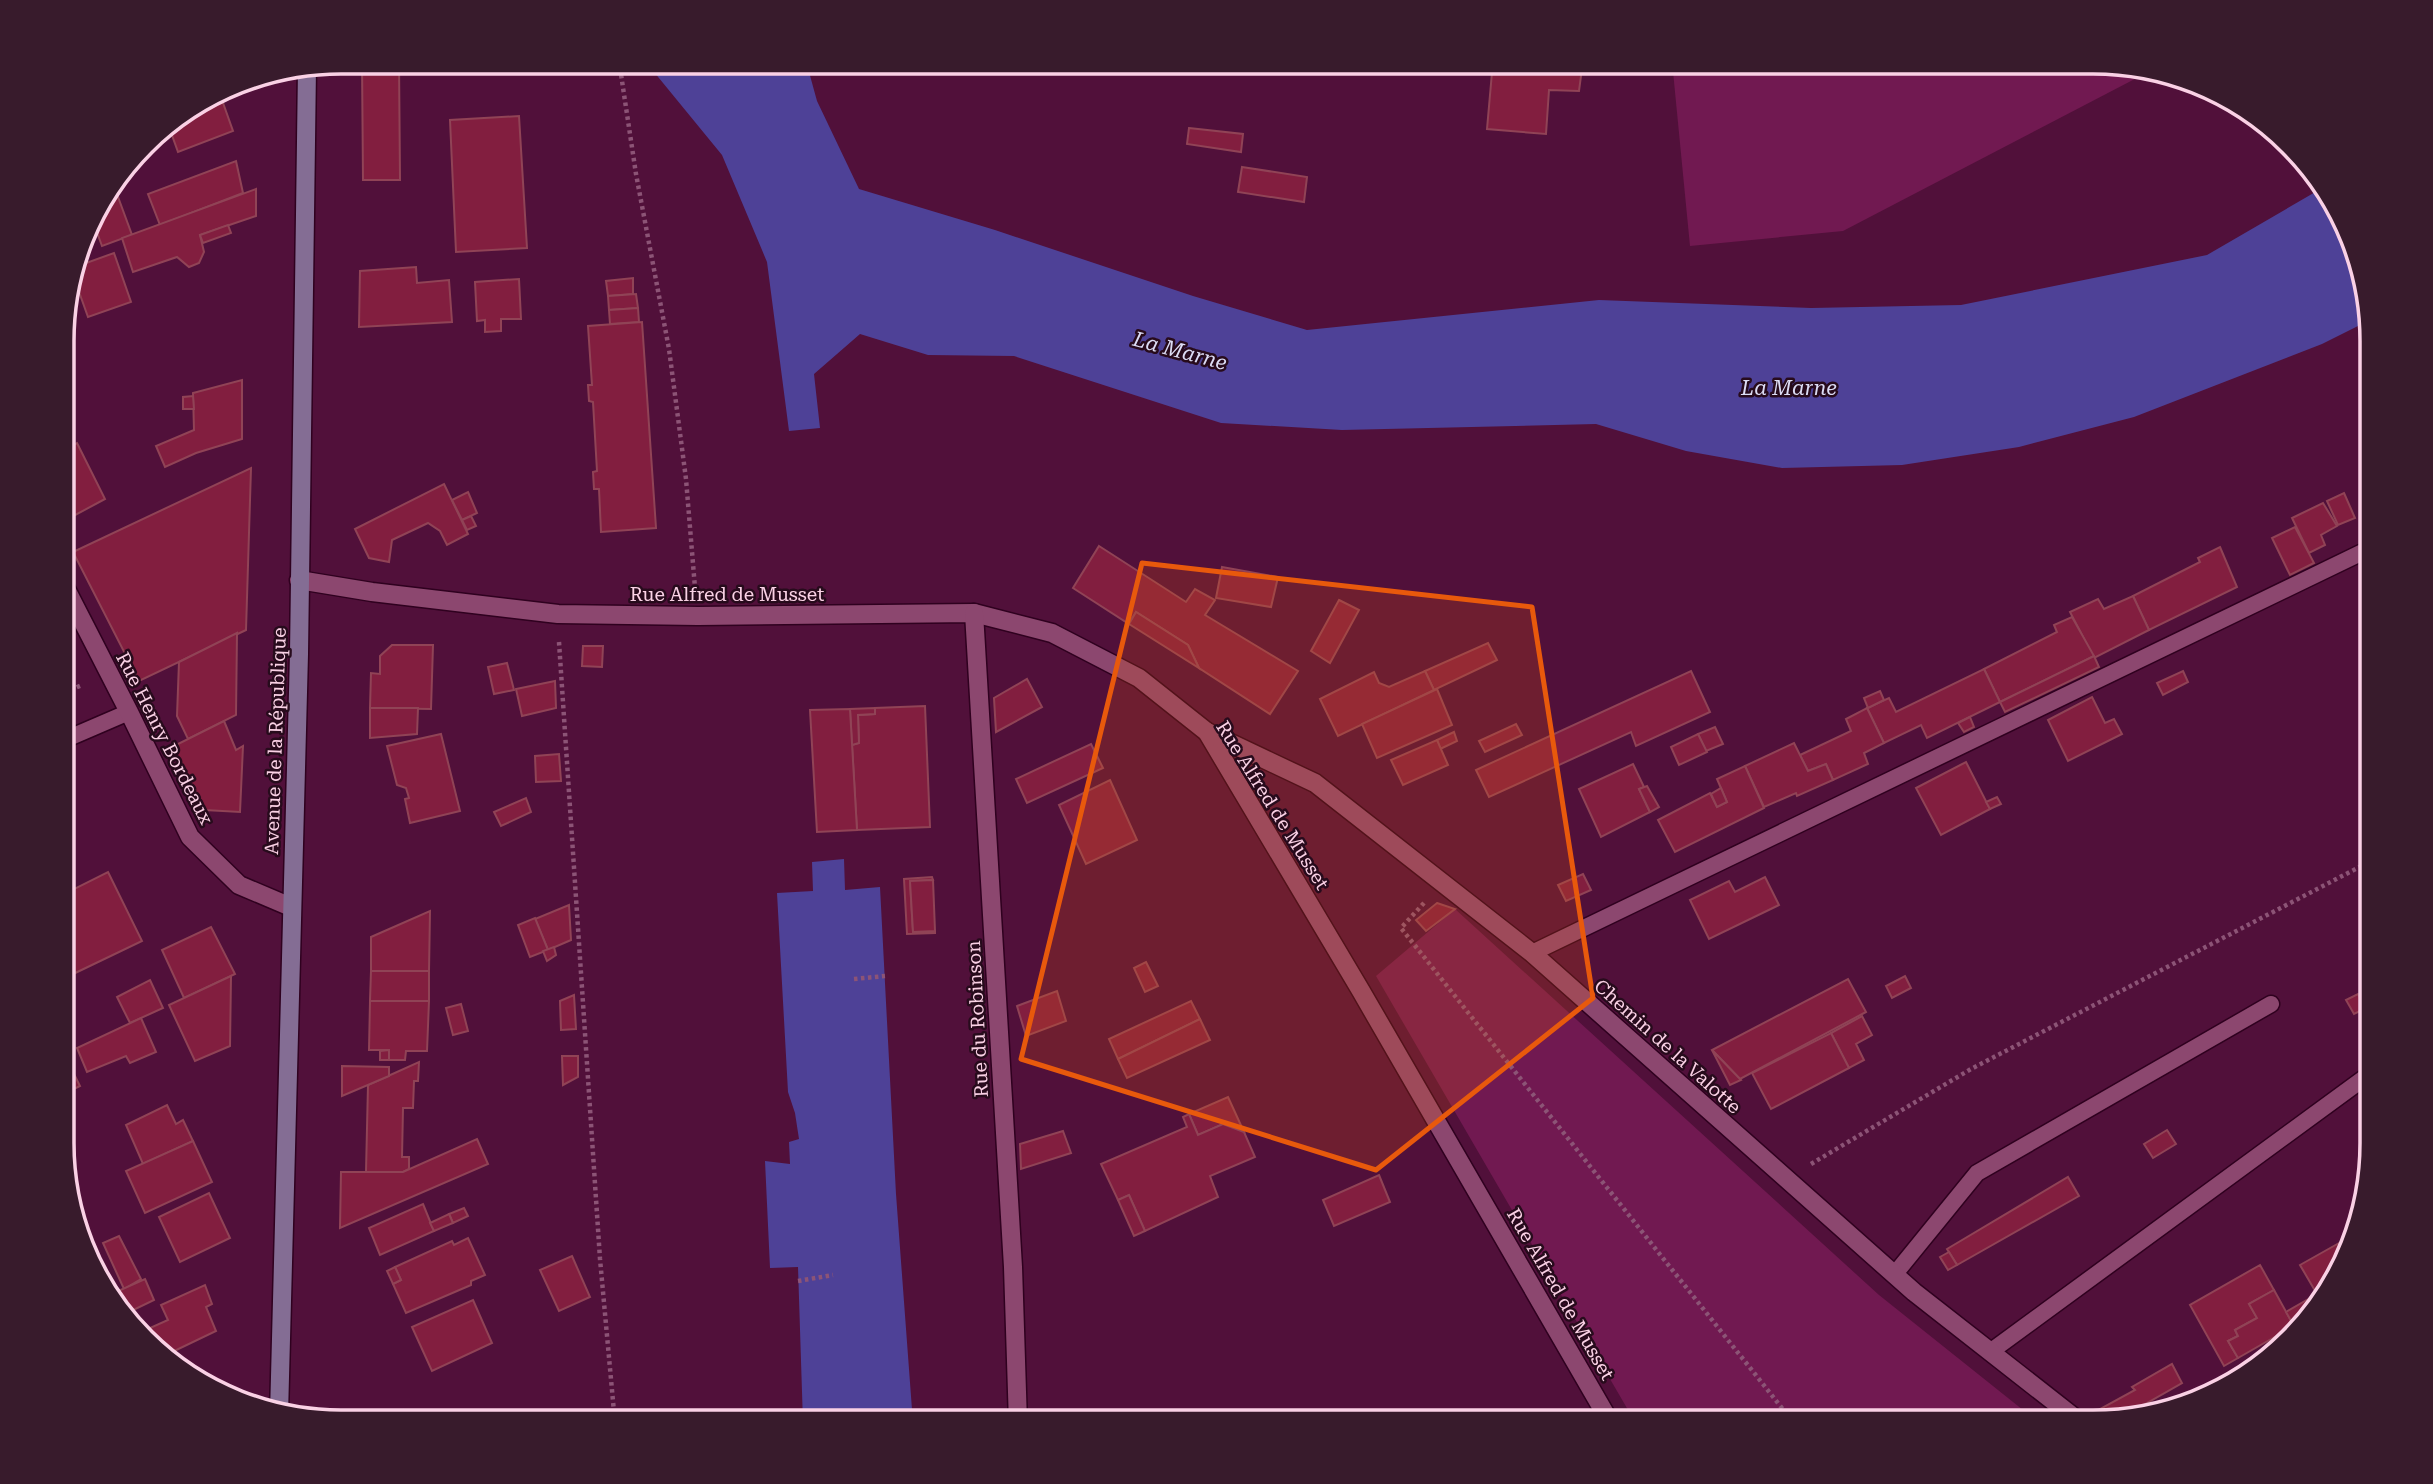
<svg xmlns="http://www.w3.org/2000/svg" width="2433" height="1484" font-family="'Roboto Serif',serif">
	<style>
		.green { fill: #711951 }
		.water { fill: #4e4197 }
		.building { fill: #821e3f; stroke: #904356; stroke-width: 2 }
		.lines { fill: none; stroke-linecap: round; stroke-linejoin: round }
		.service-casing { stroke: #2f011f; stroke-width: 19 }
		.minor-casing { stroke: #2f011f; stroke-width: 21 }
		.secondary-casing { stroke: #2f011f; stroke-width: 21 }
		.path { stroke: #8c5476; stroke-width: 4.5; stroke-dasharray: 3.5 3.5; stroke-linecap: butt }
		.service { stroke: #8c476f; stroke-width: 16 }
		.minor { stroke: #8c476f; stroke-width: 18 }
		.secondary { stroke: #846d94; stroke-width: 18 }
		.marked { fill: #e8590c; fill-opacity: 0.2; stroke: #e8590c; stroke-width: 5; stroke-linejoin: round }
		.labels { text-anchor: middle; stroke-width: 5; stroke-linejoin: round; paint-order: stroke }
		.street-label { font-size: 19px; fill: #fad1e5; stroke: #270b1c }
		.water-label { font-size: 21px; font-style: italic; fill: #dcdcf5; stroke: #270b1c }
		.rim { fill: none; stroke: #fad1e5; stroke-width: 3.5 }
	</style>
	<rect width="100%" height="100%" fill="#51103a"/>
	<g class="green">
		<polygon points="1672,61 2092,61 2154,69 1843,231 1690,246"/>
		<polygon points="1455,909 1879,1295 2038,1422 1635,1422 1376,976"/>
	</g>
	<g class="water">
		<polygon points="645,61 806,61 817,101 859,189 995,230 1193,296 1307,330 1599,300 1811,308 1961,305 2207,255 2324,187 2334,201 2370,320 2322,344 2134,417 2019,447 1902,465 1782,468 1686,451 1596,424 1342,430 1221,423 1014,356 928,355 860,334 814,374 820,428 789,431 767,262 722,155"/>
		<polygon points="844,859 845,890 880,887 896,1194 913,1423 803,1423 798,1267 770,1268 765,1161 790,1164 789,1142 799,1139 795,1113 788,1092 777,893 813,891 812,862"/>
	</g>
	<g class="building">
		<polygon points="362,61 399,61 400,180 363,180"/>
		<polygon points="1493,61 1583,61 1579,91 1549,90 1546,134 1487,129"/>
		<polygon points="222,100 233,131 178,152 168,124 179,116"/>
		<polygon points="519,116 527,248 456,252 450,120"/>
		<polygon points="1189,128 1243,134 1241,152 1187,144"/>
		<polygon points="236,161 243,193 160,225 148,194"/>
		<polygon points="1242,167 1307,177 1304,202 1238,192"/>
		<polygon points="114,186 132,235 102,246 91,216"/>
		<polygon points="256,189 256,216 200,235 204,252 199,263 189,267 177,257 133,272 122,238"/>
		<polygon points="228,225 231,233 203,243 200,235"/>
		<polygon points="114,253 131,302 88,317 73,275 75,267"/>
		<polygon points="416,267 417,283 449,280 452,322 359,327 360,271"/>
		<polygon points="633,278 633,294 608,296 606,281"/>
		<polygon points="519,279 521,319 501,319 501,331 485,332 485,320 477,321 475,282"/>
		<polygon points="636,294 638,308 609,310 608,296"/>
		<polygon points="638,308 639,322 610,324 609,310"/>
		<polygon points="642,322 656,528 601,532 599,489 594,489 593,472 597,471 593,402 589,401 588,385 592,385 588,326"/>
		<polygon points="242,380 242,439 196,453 165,467 156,446 194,430 193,393"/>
		<polygon points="193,396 194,409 183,409 183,397"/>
		<polygon points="77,443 105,499 64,521 64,450"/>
		<polygon points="251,468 246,630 139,681 73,552"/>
		<polygon points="444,484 468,534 447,545 440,531 428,523 392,540 389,562 369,558 355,529"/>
		<polygon points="468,492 477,513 462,520 452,500"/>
		<polygon points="2344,493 2355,518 2338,525 2327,501"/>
		<polygon points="2323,503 2337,526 2321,535 2325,545 2309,553 2292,518"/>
		<polygon points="471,516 476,526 467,530 462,520"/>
		<polygon points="2295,527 2314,563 2290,575 2272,538"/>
		<polygon points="1099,546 1186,602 1195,589 1215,600 1205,615 1298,671 1270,714 1199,668 1188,645 1136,612 1129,624 1073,588"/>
		<polygon points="2220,547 2237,587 2149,630 2133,596 2200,562 2198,558"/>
		<polygon points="1222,567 1278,577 1271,607 1216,598"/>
		<polygon points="2133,596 2149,630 2094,658 2070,612 2098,599 2104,609"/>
		<polygon points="1339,600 1359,610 1330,663 1311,651"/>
		<polygon points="1136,612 1188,645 1199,668 1129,624"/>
		<polygon points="2072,617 2094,656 2000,702 1984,669 2057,632 2054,625"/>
		<polygon points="237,633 236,715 188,739 177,716 179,662"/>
		<polygon points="1488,643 1497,660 1434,690 1425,671"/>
		<polygon points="392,645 433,645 431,709 370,708 371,673 380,674 380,656"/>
		<polygon points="583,646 603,646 602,667 582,666"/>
		<polygon points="2094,656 2099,667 2005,712 2000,702"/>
		<polygon points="507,663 514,690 494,694 488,667"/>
		<polygon points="1984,669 2000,702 1927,738 1921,725 1884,743 1867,708 1889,698 1896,712"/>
		<polygon points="1425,671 1434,690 1338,736 1320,699 1374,672 1379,683 1389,687"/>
		<polygon points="1691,671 1710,712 1636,746 1631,732 1489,797 1476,770"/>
		<polygon points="2183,671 2188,682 2163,695 2157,683"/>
		<polygon points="1027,679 1042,707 996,732 994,698"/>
		<polygon points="555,681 556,708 522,716 516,689"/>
		<polygon points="1437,689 1452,725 1377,758 1362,724"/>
		<polygon points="1880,691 1884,700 1868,708 1864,698"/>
		<polygon points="2092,697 2105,723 2114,719 2122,734 2068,761 2048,720"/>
		<polygon points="925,706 930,827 857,830 852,745 859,743 858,715 875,714 875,708"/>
		<polygon points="370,708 418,708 417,734 370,738"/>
		<polygon points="875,708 875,714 858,715 859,743 852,745 850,709"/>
		<polygon points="1867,708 1884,743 1864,753 1868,764 1833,780 1826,764 1808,771 1800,755 1851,731 1846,719"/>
		<polygon points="850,709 857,830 817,832 810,710"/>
		<polygon points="1970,717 1974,727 1964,732 1958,723"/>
		<polygon points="224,721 236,750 243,746 240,812 205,810 172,747"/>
		<polygon points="1516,724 1522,735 1485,752 1479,741"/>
		<polygon points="1715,727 1723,744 1706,751 1698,734"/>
		<polygon points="1454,732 1457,741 1440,749 1437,740"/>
		<polygon points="441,734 460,811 410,823 405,799 409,798 406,788 397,785 387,746"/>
		<polygon points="1698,734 1707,752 1679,765 1671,747"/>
		<polygon points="1437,740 1448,765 1403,785 1391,760"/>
		<polygon points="1794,743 1808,771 1826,764 1833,780 1797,796 1796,793 1764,807 1745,766"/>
		<polygon points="1091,744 1103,768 1027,803 1016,779"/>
		<polygon points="559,754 561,781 536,782 535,756"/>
		<polygon points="1966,762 1990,809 1941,835 1916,788"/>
		<polygon points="1633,764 1644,787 1639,789 1650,812 1601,837 1579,789"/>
		<polygon points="1745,766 1764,808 1675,852 1658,820 1710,793 1717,807 1727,802 1717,779"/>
		<polygon points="1110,780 1137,840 1086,864 1059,805"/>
		<polygon points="1647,786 1659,807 1650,812 1639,789"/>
		<polygon points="1721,788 1727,802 1717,807 1711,794"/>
		<polygon points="1997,797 2001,804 1990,809 1986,802"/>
		<polygon points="526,798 531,812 501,826 494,812"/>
		<polygon points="108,872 142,941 69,976 69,979 64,982 64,894"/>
		<polygon points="1583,874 1591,890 1566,901 1558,885"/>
		<polygon points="932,877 933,880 910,881 913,932 935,931 935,933 907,934 904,879"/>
		<polygon points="1765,877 1779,905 1709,939 1690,900 1729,881 1735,892"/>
		<polygon points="933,880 935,931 913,932 910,881"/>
		<polygon points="1437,903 1455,909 1426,931 1416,920"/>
		<polygon points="569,905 571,940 548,950 535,919"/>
		<polygon points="430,911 429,971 371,971 371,937"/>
		<polygon points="535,918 548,950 530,957 518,925"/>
		<polygon points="211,927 235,974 184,998 162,950"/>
		<polygon points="554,947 556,955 547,961 543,951"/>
		<polygon points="1146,962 1158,986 1145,992 1134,968"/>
		<polygon points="371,971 429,971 429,1001 370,1001"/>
		<polygon points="231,976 230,1046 195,1061 169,1005"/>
		<polygon points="1905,976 1911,988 1892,998 1886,986"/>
		<polygon points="1848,979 1866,1012 1740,1079 1712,1050"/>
		<polygon points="150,980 163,1008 130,1023 117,997"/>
		<polygon points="1057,991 1066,1021 1026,1036 1017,1006"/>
		<polygon points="2358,994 2366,1008 2354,1014 2346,1000"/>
		<polygon points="574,995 576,1029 561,1030 560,1001"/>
		<polygon points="370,1001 429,1001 427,1051 406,1051 405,1060 389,1060 389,1050 369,1050"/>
		<polygon points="1191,1001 1200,1019 1118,1059 1109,1039"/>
		<polygon points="461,1004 468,1031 453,1035 446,1008"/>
		<polygon points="1862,1016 1872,1035 1856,1044 1864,1060 1849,1068 1831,1033"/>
		<polygon points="141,1018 156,1052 130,1063 126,1056 87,1072 77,1048"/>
		<polygon points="1200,1019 1210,1040 1127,1078 1118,1059"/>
		<polygon points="1831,1033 1849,1068 1771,1109 1752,1073"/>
		<polygon points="389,1050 389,1060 380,1060 380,1051"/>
		<polygon points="1712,1050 1740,1079 1741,1080 1730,1085"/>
		<polygon points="64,1054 80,1086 64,1094"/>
		<polygon points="562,1056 578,1056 578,1077 563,1085"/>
		<polygon points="419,1062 418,1081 414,1081 413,1108 403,1108 402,1157 409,1157 409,1169 403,1172 366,1172 368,1085"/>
		<polygon points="342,1066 389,1067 389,1076 342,1096"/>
		<polygon points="1228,1097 1244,1132 1223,1124 1198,1135 1189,1114"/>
		<polygon points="167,1105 176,1124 183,1120 193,1141 143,1164 126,1125"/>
		<polygon points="1189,1114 1198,1135 1223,1124 1244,1132 1255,1157 1210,1176 1218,1197 1145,1231 1129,1195 1118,1200 1101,1164 1187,1127 1183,1117"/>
		<polygon points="2167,1130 2176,1144 2153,1158 2144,1144"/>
		<polygon points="1063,1131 1071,1153 1021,1169 1020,1144"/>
		<polygon points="477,1139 488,1164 340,1228 341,1172 403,1172"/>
		<polygon points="193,1141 212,1182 145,1213 126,1171"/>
		<polygon points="1379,1175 1390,1202 1334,1226 1323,1200"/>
		<polygon points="2068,1177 2079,1196 1957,1265 1947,1249"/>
		<polygon points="209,1193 230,1238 180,1262 159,1217"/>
		<polygon points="1129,1195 1145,1231 1134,1236 1118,1200"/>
		<polygon points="423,1204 434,1231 380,1255 369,1228"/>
		<polygon points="464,1208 468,1216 453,1223 449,1214"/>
		<polygon points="449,1214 453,1223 434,1231 430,1223"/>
		<polygon points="119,1236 141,1279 124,1289 103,1243"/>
		<polygon points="468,1238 485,1275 471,1281 471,1285 406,1313 393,1284 401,1280 395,1267 452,1241 454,1245"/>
		<polygon points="2348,1238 2334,1283 2321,1301 2300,1265"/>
		<polygon points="1949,1252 1957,1265 1948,1270 1940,1257"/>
		<polygon points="572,1256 590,1297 559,1311 540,1270"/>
		<polygon points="2260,1265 2274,1290 2249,1304 2257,1318 2235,1330 2238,1336 2228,1341 2238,1358 2224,1366 2190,1305"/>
		<polygon points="395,1267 401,1280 393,1284 387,1271"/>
		<polygon points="145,1279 154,1300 125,1314 108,1298 107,1296"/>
		<polygon points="205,1285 212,1304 206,1307 216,1331 168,1354 140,1328 146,1325 148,1329 168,1320 161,1305"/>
		<polygon points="2274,1290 2294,1326 2238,1358 2228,1341 2238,1336 2235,1330 2257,1318 2249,1304"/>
		<polygon points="2317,1294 2321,1301 2307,1318 2294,1326 2286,1312"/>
		<polygon points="473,1300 492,1343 432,1371 412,1327"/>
		<polygon points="2172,1364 2182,1383 2117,1420 2109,1422 2100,1409 2135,1390 2132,1387"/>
		<polygon points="403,1410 405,1423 357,1423 356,1419"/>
		<polygon points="596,1410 597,1423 580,1423 579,1411"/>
		<polygon points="452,1415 456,1423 436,1423"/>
	</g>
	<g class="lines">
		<g class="service-casing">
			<g id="service">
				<polyline points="64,740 129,712"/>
				<polyline points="1532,953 2371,548"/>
				<polyline points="1894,1275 1977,1173 2271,1004"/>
				<polyline points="1990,1352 2371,1073"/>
			</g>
		</g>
		<g class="minor-casing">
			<g id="minor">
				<polyline points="299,580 372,592 558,614 698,616 974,613 1052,633 1139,678 1207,732 1361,991 1610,1422"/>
				<polyline points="64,585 129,712 190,837 239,885 291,907"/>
				<polyline points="974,613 1013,1267 1018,1423"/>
				<polyline points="1207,732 1315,783 1532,953 1914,1292 2080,1422"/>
			</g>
		</g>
		<g class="secondary-casing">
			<polyline id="secondary" points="279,1415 299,654 307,68"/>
		</g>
		<g class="path">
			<polyline points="619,61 636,174 669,349 686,479 695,588"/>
			<polyline points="559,642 600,1259 615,1423"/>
			<polyline points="64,693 82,685"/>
			<polyline points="1424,903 1401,928 1793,1422"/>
			<polyline points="854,979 885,976"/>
			<polyline points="1811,1164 1971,1069 2371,861"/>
			<polyline points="798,1281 833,1275"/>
		</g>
		<use href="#service" class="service"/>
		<use href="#minor" class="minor"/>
		<use href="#secondary" class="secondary"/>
	</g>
	<path class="marked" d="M1142,563L1532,607L1593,998L1376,1170L1021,1059Z"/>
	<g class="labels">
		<g class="street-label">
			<text x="727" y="601">Rue Alfred de Musset</text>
			<text transform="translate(165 738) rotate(63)" y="7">Rue Henry Bordeaux</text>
			<text transform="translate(275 741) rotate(-88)" y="7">Avenue de la République</text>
			<text transform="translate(1273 805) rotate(58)" y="7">Rue Alfred de Musset</text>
			<text transform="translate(977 1019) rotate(-93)" y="7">Rue du Robinson</text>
			<text transform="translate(1668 1046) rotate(42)" y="7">Chemin de la Valotte</text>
			<text transform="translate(1561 1294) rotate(60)" y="7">Rue Alfred de Musset</text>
		</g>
		<g class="water-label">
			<text transform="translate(1180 351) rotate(15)" y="7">La Marne</text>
			<text x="1789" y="395">La Marne</text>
		</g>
	</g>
	<path d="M0 0H2433V1484H0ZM341 74H2093A267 267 0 0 1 2360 341V1143A267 267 0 0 1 2093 1410H341A267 267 0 0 1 74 1143V341A267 267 0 0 1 341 74Z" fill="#381b2c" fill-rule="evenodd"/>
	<path class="rim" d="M341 74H2093A267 267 0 0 1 2360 341V1143A267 267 0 0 1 2093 1410H341A267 267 0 0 1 74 1143V341A267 267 0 0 1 341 74Z"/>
</svg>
